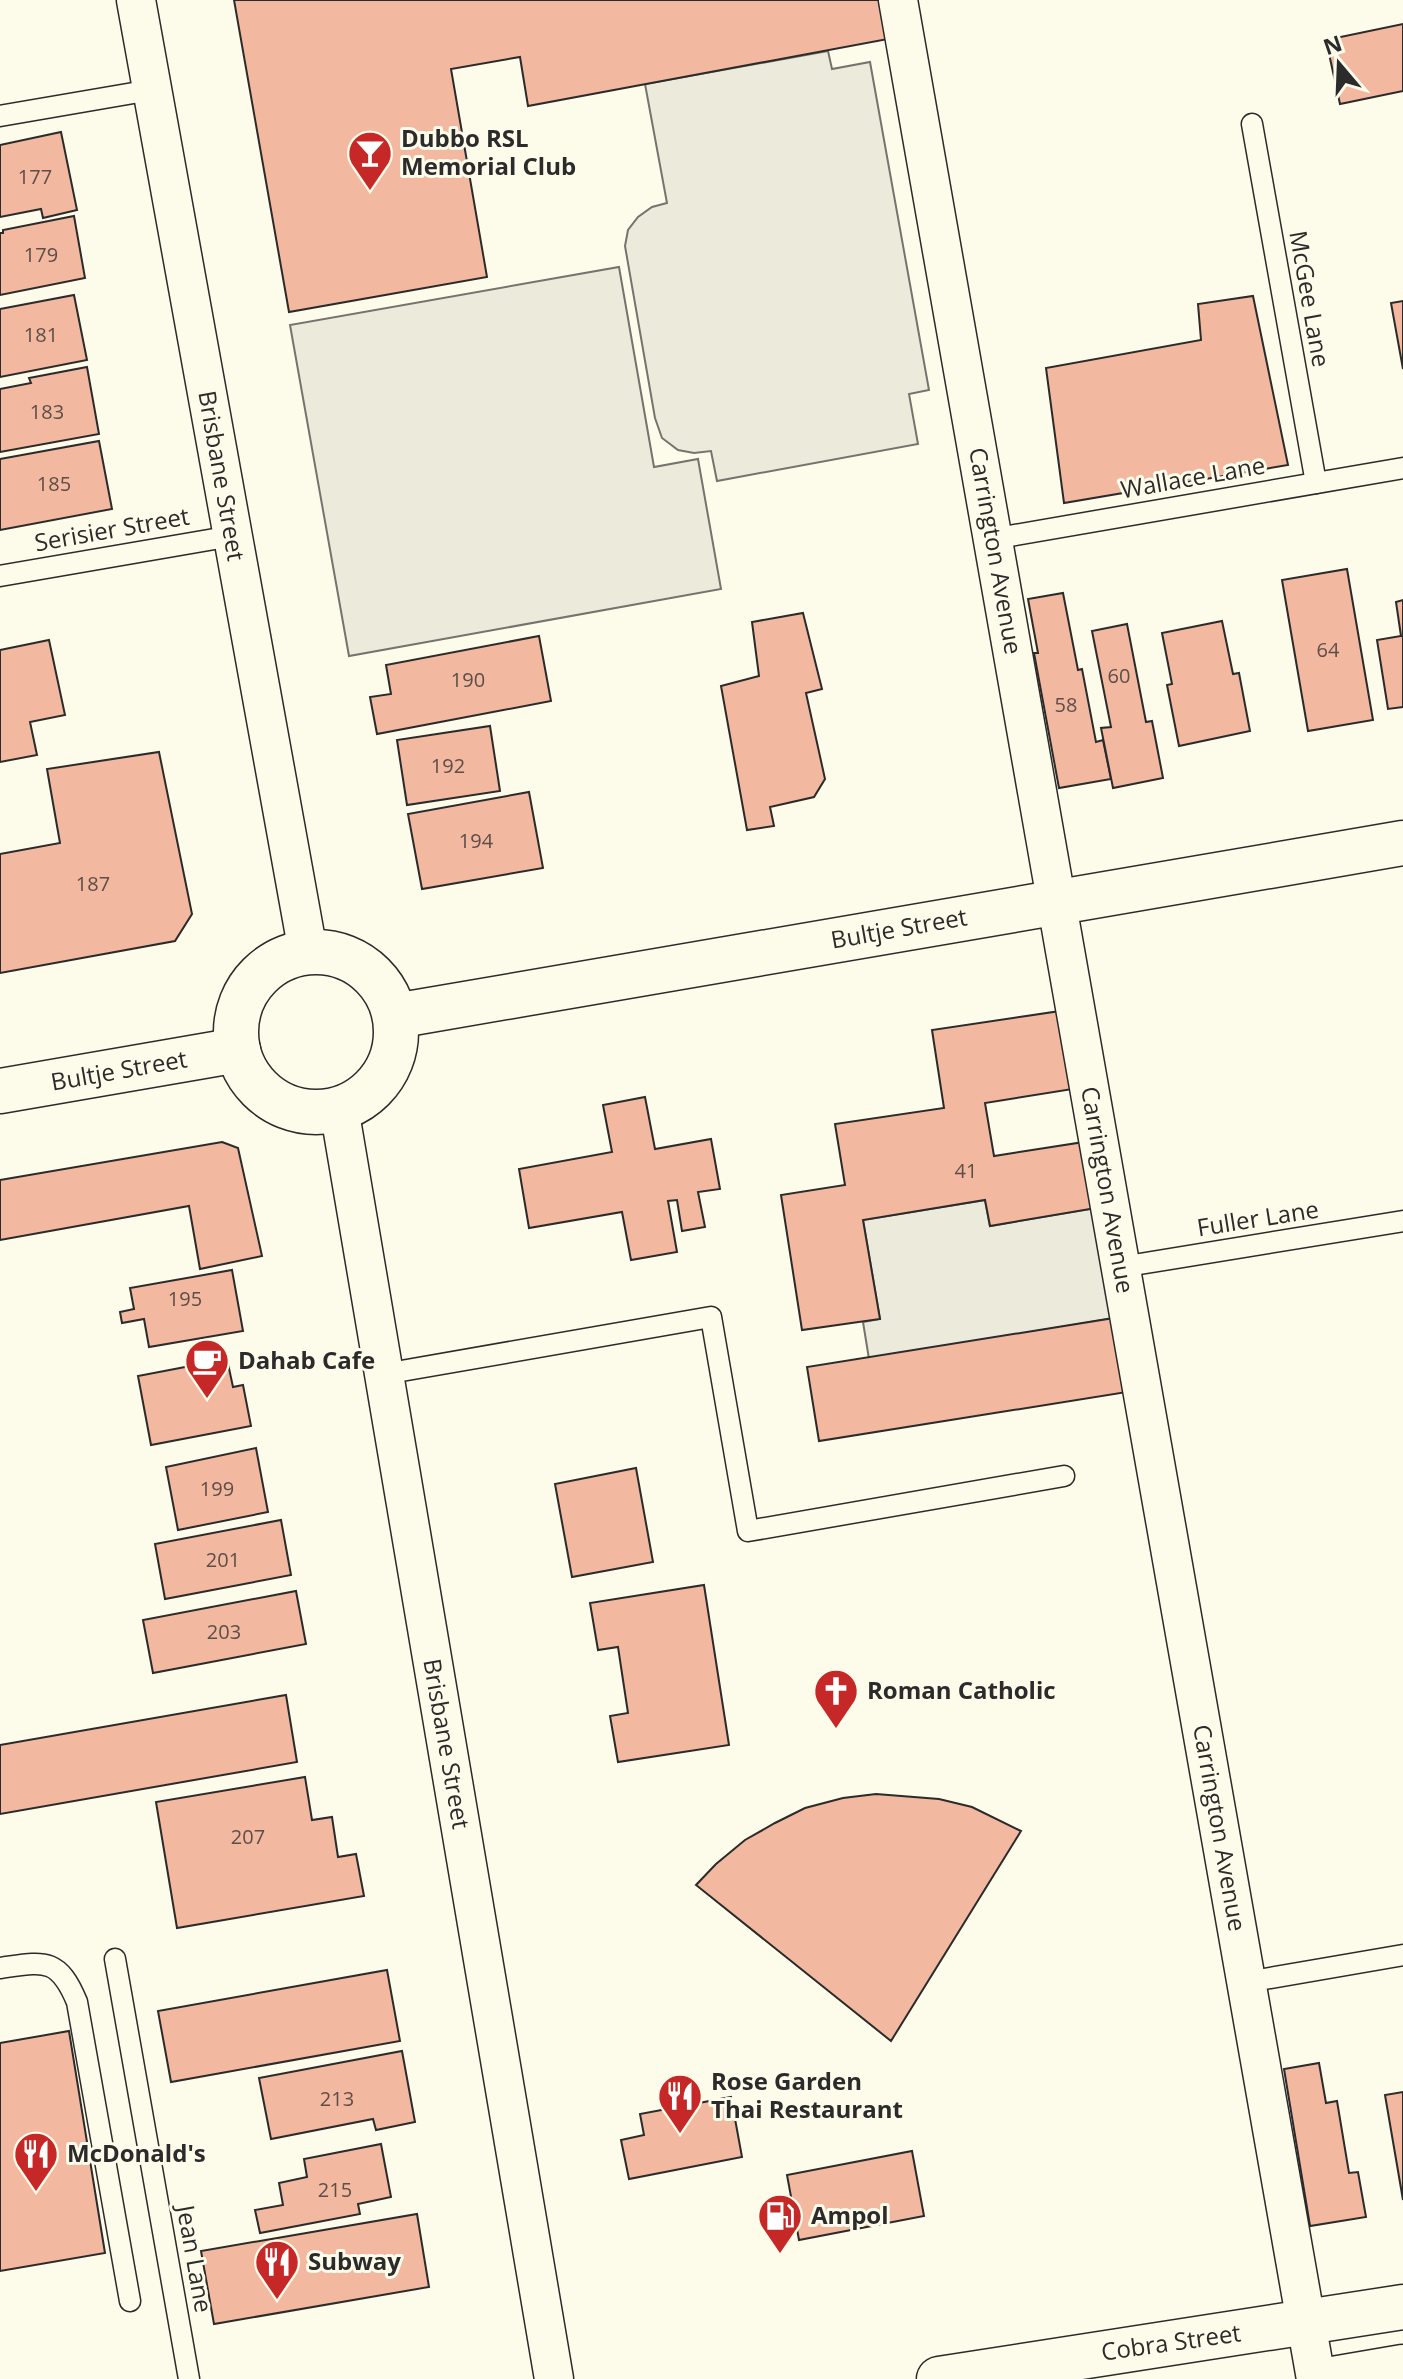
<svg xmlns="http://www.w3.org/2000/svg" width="1403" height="2379" font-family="'Open Sans',sans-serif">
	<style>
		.parking { fill: #eceadb; stroke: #74746e; stroke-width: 2 }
		.building { fill: #f2b8a0; stroke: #2b2b2b; stroke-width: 2 }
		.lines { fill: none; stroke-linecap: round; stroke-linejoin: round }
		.lane-casing { stroke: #2b2b2b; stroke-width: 23 }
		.street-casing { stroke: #2b2b2b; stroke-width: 41 }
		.secondary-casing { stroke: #2b2b2b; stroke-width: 47 }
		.highway-casing { stroke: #2b2b2b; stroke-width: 47 }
		.lane { stroke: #fdfbea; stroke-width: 20 }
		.street { stroke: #fdfbea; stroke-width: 38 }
		.secondary { stroke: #fdfbea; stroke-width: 44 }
		.highway { stroke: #fdfbea; stroke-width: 44 }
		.labels { text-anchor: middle; stroke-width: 6; stroke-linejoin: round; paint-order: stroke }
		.number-label { font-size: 20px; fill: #5d4e48 }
		.poi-label { font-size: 24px; font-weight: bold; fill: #2b2b2b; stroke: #fdfbea; text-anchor: start }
		.street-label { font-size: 24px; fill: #2b2b2b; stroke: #fdfbea }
	</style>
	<rect width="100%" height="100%" fill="#fdfbea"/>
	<g class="parking">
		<polygon points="828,51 832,69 870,62 929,390 909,394 918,444 717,481 711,451 694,453 678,450 662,438 655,418 625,246 628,230 638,217 652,207 667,203 645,84"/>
		<polygon points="619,267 654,467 698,459 721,589 349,656 290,325"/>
		<polygon points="985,1200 990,1226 1096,1208 1114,1318 869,1359 863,1322 880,1319 863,1220"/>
	</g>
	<g class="building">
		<polygon points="234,0 881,0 888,39 528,106 520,57 451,69 487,277 289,312"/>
		<polygon points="1403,24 1403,91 1340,104 1326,40"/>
		<polygon points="61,132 77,210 43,218 41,209 0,217 0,145"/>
		<polygon points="74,216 85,278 0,295 0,233 3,233 3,230"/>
		<polygon points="74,295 87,360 0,377 0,309"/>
		<polygon points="1253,296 1288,465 1064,503 1046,368 1201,340 1198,304"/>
		<polygon points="1403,301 1403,369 1391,303"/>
		<polygon points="87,367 99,434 0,452 0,389 31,383 29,378"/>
		<polygon points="99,441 112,509 0,530 0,459"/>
		<polygon points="1347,569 1373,720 1308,731 1282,580"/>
		<polygon points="1063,593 1078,670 1082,669 1096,742 1103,740 1111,779 1059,788 1034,653 1038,653 1028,599"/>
		<polygon points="1403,600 1403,707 1388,709 1377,640 1401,636 1396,602"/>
		<polygon points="803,613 822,689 806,693 825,779 814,797 770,807 774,826 747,830 721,686 759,676 752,622"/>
		<polygon points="1222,621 1233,674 1239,673 1250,731 1179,746 1167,685 1172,684 1162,633"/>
		<polygon points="1127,624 1146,722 1152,721 1163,778 1113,788 1101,728 1111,727 1092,631"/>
		<polygon points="539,636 551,701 377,734 370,697 391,694 386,665"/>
		<polygon points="49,640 65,715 30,722 37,755 0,762 0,650"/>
		<polygon points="490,726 500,791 407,805 397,740"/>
		<polygon points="159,752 192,914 175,941 0,973 0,854 60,843 47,769"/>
		<polygon points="529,792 543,868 422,889 408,814"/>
		<polygon points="1067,1010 1079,1088 985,1103 994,1156 1084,1142 1096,1208 990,1226 985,1200 863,1220 880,1319 802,1330 781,1195 845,1185 835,1124 944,1108 932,1030"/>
		<polygon points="645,1097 655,1149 711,1139 720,1189 698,1192 705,1227 682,1231 677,1200 668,1201 677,1252 631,1260 622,1212 529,1228 519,1169 612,1152 603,1105"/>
		<polygon points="222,1142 238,1148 262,1256 200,1269 189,1206 0,1240 0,1180"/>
		<polygon points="232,1270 243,1331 149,1347 144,1319 122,1323 120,1312 134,1309 130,1288"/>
		<polygon points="1114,1318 1127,1392 819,1441 807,1367"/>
		<polygon points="227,1359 233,1387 243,1385 251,1426 151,1445 138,1376"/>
		<polygon points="256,1448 268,1512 178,1530 166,1467"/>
		<polygon points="636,1468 653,1562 572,1577 555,1484"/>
		<polygon points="281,1520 291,1575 165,1599 155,1544"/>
		<polygon points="704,1585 729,1745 618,1762 610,1716 628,1713 618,1647 598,1650 590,1603"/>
		<polygon points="296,1591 306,1644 153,1673 143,1620"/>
		<polygon points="286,1695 297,1762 0,1814 0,1745"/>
		<polygon points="305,1777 312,1820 332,1817 338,1857 356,1854 364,1896 177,1928 156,1802"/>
		<polygon points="876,1794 939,1799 972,1807 1021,1831 891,2041 696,1885 716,1864 745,1840 775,1823 805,1808 843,1798"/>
		<polygon points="387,1970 400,2041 171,2082 158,2011"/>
		<polygon points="69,2031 105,2253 0,2271 0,2043"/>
		<polygon points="402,2051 415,2122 376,2130 373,2119 271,2139 259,2078"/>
		<polygon points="1319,2063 1326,2103 1337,2101 1349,2173 1358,2172 1366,2217 1310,2226 1284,2069"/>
		<polygon points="1403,2092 1403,2200 1385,2095"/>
		<polygon points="731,2097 742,2157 629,2179 621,2140 644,2135 640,2114"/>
		<polygon points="381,2144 391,2197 358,2204 360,2214 260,2233 255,2210 283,2205 279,2183 307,2177 304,2159"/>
		<polygon points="912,2151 924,2216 799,2240 787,2175"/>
		<polygon points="417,2214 429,2287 214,2324 201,2251"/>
	</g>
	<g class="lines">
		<g class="lane-casing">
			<g id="lane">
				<polyline points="0,116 151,90"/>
				<polyline points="1252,124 1316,483"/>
				<polyline points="992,539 1403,468"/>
				<polyline points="0,576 232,536"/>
				<polyline points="1121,1267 1403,1221"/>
				<polyline points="384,1374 711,1317 748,1531 1064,1476"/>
				<polyline points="115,1959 189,2379"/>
				<path d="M0,1968C43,1962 58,1956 77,2002L130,2301"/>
				<polyline points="1247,1982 1403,1955"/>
			</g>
		</g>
		<g class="street-casing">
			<g id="street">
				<polyline points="136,0 308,952"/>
				<polyline points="898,0 1316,2379"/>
				<polyline points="339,1108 554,2379"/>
			</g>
		</g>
		<g class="secondary-casing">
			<g id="secondary">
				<circle cx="316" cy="1032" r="80"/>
				<polyline points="395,1016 1403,843"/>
				<polyline points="0,1091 238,1050"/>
			</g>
		</g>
		<g class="highway-casing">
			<g id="highway">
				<polyline points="939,2379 1403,2307"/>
				<polyline points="1333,2379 1403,2367"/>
			</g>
		</g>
		<use href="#lane" class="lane"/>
		<use href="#street" class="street"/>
		<use href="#secondary" class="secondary"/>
		<use href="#highway" class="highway"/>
	</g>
	<defs>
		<g id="bar-pin" transform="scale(2.3)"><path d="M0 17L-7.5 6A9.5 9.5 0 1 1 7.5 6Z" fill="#c62828" stroke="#fdfbea"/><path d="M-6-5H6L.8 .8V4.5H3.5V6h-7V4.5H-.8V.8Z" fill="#fff"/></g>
		<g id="cafe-pin" transform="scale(2.3)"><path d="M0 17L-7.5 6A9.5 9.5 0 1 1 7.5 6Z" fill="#c62828" stroke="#fdfbea"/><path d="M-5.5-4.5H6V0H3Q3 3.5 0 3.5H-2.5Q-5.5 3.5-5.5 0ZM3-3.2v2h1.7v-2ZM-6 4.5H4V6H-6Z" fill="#fff"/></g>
		<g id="church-pin" transform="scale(2.3)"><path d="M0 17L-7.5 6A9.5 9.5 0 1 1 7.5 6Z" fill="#c62828" stroke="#fdfbea"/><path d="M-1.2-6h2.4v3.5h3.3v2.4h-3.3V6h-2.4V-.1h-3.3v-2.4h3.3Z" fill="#fff"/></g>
		<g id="restaurant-pin" transform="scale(2.3)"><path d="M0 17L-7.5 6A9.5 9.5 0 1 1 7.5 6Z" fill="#c62828" stroke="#fdfbea"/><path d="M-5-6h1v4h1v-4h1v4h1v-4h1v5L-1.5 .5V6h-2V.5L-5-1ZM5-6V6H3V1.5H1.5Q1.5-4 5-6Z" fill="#fff"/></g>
		<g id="fuel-pin" transform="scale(2.3)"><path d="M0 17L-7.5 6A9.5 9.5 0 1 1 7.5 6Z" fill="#c62828" stroke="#fdfbea"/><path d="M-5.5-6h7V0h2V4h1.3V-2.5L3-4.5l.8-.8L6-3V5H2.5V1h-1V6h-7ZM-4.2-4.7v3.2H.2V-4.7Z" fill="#fff"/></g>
	</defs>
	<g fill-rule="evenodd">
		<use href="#bar-pin" x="370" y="153"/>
		<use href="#cafe-pin" x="207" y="1361"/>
		<use href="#church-pin" x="836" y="1691"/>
		<use href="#restaurant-pin" x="680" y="2096"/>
		<use href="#restaurant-pin" x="36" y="2154"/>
		<use href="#fuel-pin" x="780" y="2216"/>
		<use href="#restaurant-pin" x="277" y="2262"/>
	</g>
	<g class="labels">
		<g class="number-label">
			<text x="35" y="184">177</text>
			<text x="41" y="262">179</text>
			<text x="41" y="342">181</text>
			<text x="47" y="419">183</text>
			<text x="54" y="491">185</text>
			<text x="1328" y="657">64</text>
			<text x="1119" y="683">60</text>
			<text x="468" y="687">190</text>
			<text x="1066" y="712">58</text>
			<text x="448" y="773">192</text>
			<text x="476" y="848">194</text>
			<text x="93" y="891">187</text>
			<text x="966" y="1178">41</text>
			<text x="185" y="1306">195</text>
			<text x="217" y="1496">199</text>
			<text x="223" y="1567">201</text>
			<text x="224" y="1639">203</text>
			<text x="248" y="1844">207</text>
			<text x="337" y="2106">213</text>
			<text x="335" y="2197">215</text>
		</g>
		<g class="poi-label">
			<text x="401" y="147">Dubbo RSL<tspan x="401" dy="28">Memorial Club</tspan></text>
			<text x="238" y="1369">Dahab Cafe</text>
			<text x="867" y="1699">Roman Catholic</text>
			<text x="711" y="2090">Rose Garden<tspan x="711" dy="28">Thai Restaurant</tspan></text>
			<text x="67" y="2162">McDonald's</text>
			<text x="811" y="2224">Ampol</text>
			<text x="308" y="2270">Subway</text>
		</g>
		<g class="street-label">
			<text transform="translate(1309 299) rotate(80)" y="8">McGee Lane</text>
			<text transform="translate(221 476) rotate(80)" y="8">Brisbane Street</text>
			<text transform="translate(1193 478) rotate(-10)" y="8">Wallace Lane</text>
			<text transform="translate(112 530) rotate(-10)" y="8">Serisier Street</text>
			<text transform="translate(995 551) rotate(80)" y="8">Carrington Avenue</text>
			<text transform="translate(899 929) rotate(-10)" y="8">Bultje Street</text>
			<text transform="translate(119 1071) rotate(-10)" y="8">Bultje Street</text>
			<text transform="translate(1107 1190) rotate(80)" y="8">Carrington Avenue</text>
			<text transform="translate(1258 1219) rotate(-9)" y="8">Fuller Lane</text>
			<text transform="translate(446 1744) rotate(80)" y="8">Brisbane Street</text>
			<text transform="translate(1219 1828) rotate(80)" y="8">Carrington Avenue</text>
			<text transform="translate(194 2259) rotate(80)" y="8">Jean Lane</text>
			<text transform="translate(1171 2343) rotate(-8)" y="8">Cobra Street</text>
		</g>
	</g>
	<g transform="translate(1339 64) rotate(341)" stroke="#fdfbea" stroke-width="6" paint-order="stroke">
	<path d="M0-6L14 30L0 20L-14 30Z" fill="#2b2b2b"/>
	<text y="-12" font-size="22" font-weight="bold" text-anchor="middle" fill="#2b2b2b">N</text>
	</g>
</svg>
